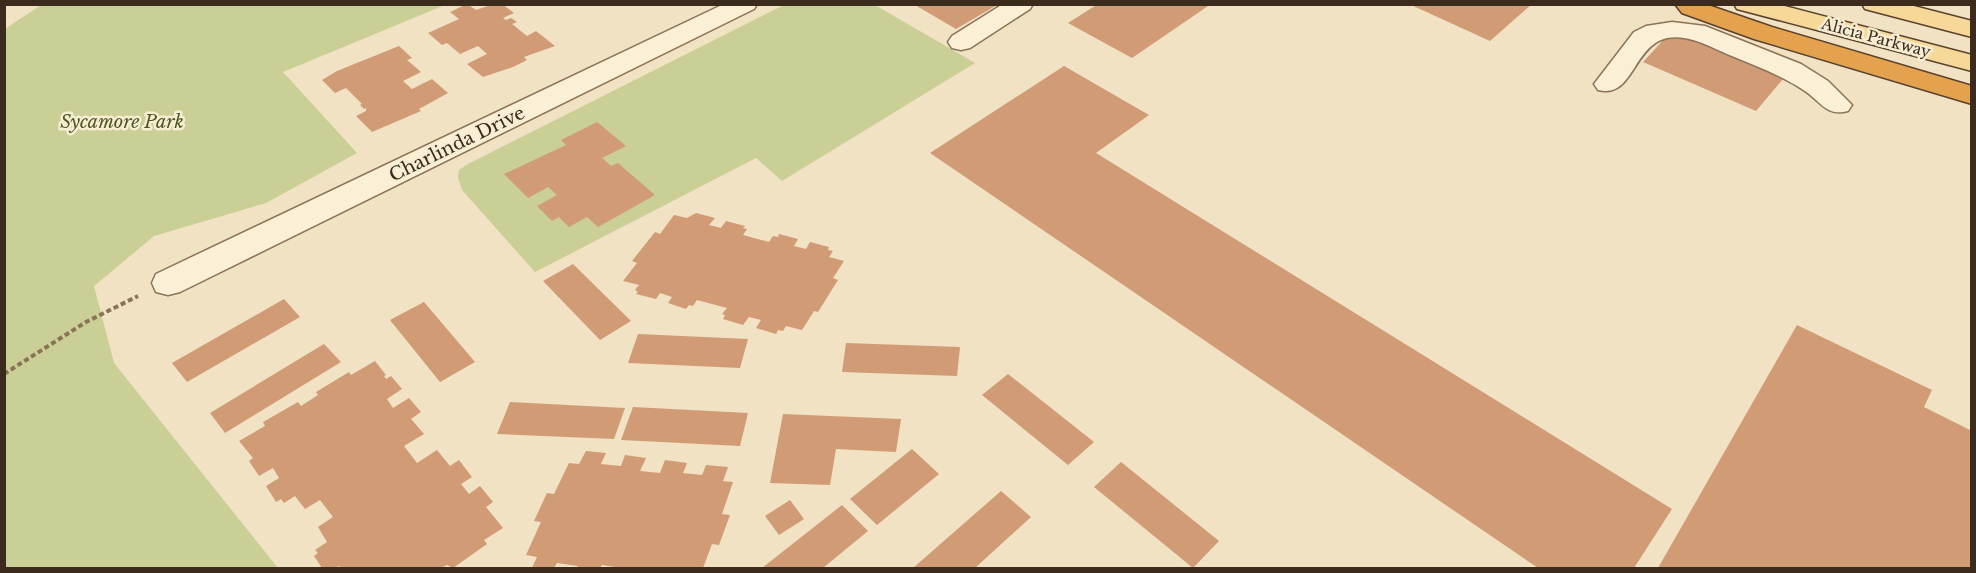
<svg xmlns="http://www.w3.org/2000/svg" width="1976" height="573" font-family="'Libre Baskerville',serif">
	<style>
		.green { fill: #c9cf95 }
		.building { fill: #d19b76 }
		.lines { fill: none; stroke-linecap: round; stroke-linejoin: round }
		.minor-casing { stroke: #8b7358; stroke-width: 3 }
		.major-casing { stroke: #59412d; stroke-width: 3 }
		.highway-casing { stroke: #59412d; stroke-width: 3 }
		.path { stroke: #8b7358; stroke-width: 4; stroke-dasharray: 5 3; stroke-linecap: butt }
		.minor { fill: #fbf0d6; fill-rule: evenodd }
		.major { fill: #f6d898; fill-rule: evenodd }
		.highway { fill: #e4a24e; fill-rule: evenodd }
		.labels { text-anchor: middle; stroke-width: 5; stroke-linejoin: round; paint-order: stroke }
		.far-street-label { font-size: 15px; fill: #3a2b1d; stroke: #f7edd2 }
		.park-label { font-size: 18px; font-style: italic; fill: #4b5823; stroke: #f7edd2 }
		.street-label { font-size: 18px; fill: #3a2b1d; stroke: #f7edd2 }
	</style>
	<rect width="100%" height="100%" fill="#f0e2c2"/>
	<g class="green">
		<polygon points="41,5 445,5 283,72 357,153 266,203 154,236 94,286 114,363 278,568 5,568 5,29"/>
		<polygon points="784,5 875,5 975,63 782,181 756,158 535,272 462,190 458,178 459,170 468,164"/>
	</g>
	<g class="building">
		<polygon points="467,4 476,10 494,4 502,4 514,13 503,18 506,20 511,18 517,22 512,24 527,36 536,31 555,46 524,57 527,60 513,67 483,77 467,64 487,54 478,46 460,54 447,43 442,45 428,33 459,19 450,12"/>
		<polygon points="1098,4 1211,4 1132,58 1068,23"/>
		<polygon points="1409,4 1532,4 1490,41"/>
		<polygon points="915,5 997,5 956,29"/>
		<polygon points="1691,34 1788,73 1756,111 1643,62 1668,35"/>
		<polygon points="399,46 412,58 407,60 421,72 403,81 412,89 432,79 448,93 419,109 421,111 372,132 356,116 366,111 366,108 364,109 360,105 362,104 346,88 335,93 322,80 337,71"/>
		<polygon points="1064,66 1149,115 1096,153 1672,509 1634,568 1538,568 930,153"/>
		<polygon points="597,122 626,146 602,158 611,166 618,163 655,195 598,227 587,217 569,227 559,217 552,221 537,206 557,195 548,187 528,198 504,174 566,145 561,140"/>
		<polygon points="696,213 715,218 709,225 721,228 726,221 745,226 743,228 747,229 743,235 769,242 773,236 778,237 779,234 798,239 794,246 806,249 810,242 829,247 828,250 833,251 829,257 844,261 833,278 838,280 818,312 814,311 802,330 786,326 783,331 778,330 776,334 756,328 761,320 749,317 743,325 723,319 725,315 722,314 727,308 697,300 693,306 689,305 686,309 668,303 672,297 660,293 656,299 636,294 638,292 635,290 639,285 623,281 637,263 632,261 655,232 660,234 674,215 687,218"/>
		<polygon points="573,264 631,321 600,340 543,281"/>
		<polygon points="284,299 300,317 187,382 172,363"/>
		<polygon points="424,302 475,362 440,382 390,320"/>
		<polygon points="1797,325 1932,390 1924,407 1972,431 1972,568 1658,568"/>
		<polygon points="638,334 748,339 740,368 628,363"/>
		<polygon points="846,343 960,347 957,376 842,372"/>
		<polygon points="324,344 341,362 225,433 210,413"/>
		<polygon points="375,361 386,375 384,376 386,379 391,376 402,389 387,399 393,408 409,398 421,412 411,419 424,434 404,446 417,463 437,450 450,466 459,460 472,477 461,484 469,494 480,486 493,502 486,507 503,528 484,540 487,544 453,568 447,565 441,568 341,568 339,566 335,568 322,568 314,556 318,553 315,550 327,542 318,527 333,517 320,500 305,509 295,496 284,503 281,499 276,502 266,486 279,478 273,468 259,476 249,461 253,458 239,441 265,426 263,422 298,402 301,406 318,395 316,392 349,372 351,375"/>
		<polygon points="1008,374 1094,442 1068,465 982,395"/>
		<polygon points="510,402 625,408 614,439 497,434"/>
		<polygon points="633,407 748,413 740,446 621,440"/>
		<polygon points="783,414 901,419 896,452 836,449 830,485 770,483"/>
		<polygon points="912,449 939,474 877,525 850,499"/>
		<polygon points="586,451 606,453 601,464 621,466 625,455 646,458 640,471 660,473 665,460 687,463 683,473 702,475 706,465 728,467 723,481 733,482 722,514 730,515 719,545 712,544 703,568 622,568 602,565 600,568 576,568 578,566 557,563 554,568 532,568 537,557 526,555 541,522 534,521 547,493 554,494 569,463 579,464"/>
		<polygon points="1121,462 1219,541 1193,568 1094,487"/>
		<polygon points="1001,491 1031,517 975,568 913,568"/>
		<polygon points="790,500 804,519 779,535 765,516"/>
		<polygon points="842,505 868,531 823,568 762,568"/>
	</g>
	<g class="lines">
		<g class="minor-casing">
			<g id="minor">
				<polygon points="724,4 757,4 754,9 180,292 168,295 156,292 152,283 156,274"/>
				<polygon points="1003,4 1033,4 1030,9 970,48 961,50 952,48 948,42 952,36"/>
				<path d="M1672,22L1705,26L1801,64L1828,81L1852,105L1848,111C1827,117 1821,102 1805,91C1781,75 1754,65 1727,54C1716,49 1704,43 1693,40C1630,22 1641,101 1598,90L1594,84L1634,32L1646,26Z"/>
			</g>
		</g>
		<g class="major-casing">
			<g id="major">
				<polygon points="1734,4 1777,4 1972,55 1972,71 1737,9"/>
				<polygon points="1862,4 1906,4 1972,21 1972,37 1865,9"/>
			</g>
		</g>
		<g class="highway-casing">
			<polygon id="highway" points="1675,4 1705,4 1772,27 1972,86 1972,104 1754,39 1682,13"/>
		</g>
		<polyline class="path" points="4,374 86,322 138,296"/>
		<use href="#minor" class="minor"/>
		<use href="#major" class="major"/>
		<use href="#highway" class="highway"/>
	</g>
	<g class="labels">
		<g class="far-street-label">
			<text transform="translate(1876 38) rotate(15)" y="5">Alicia Parkway</text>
		</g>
		<g class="park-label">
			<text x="122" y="128">Sycamore Park</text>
		</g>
		<g class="street-label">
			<text transform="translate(457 144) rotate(-26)" y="6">Charlinda Drive</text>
		</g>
	</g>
	<rect width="1976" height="573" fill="none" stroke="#3a2b1d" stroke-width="12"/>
</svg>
